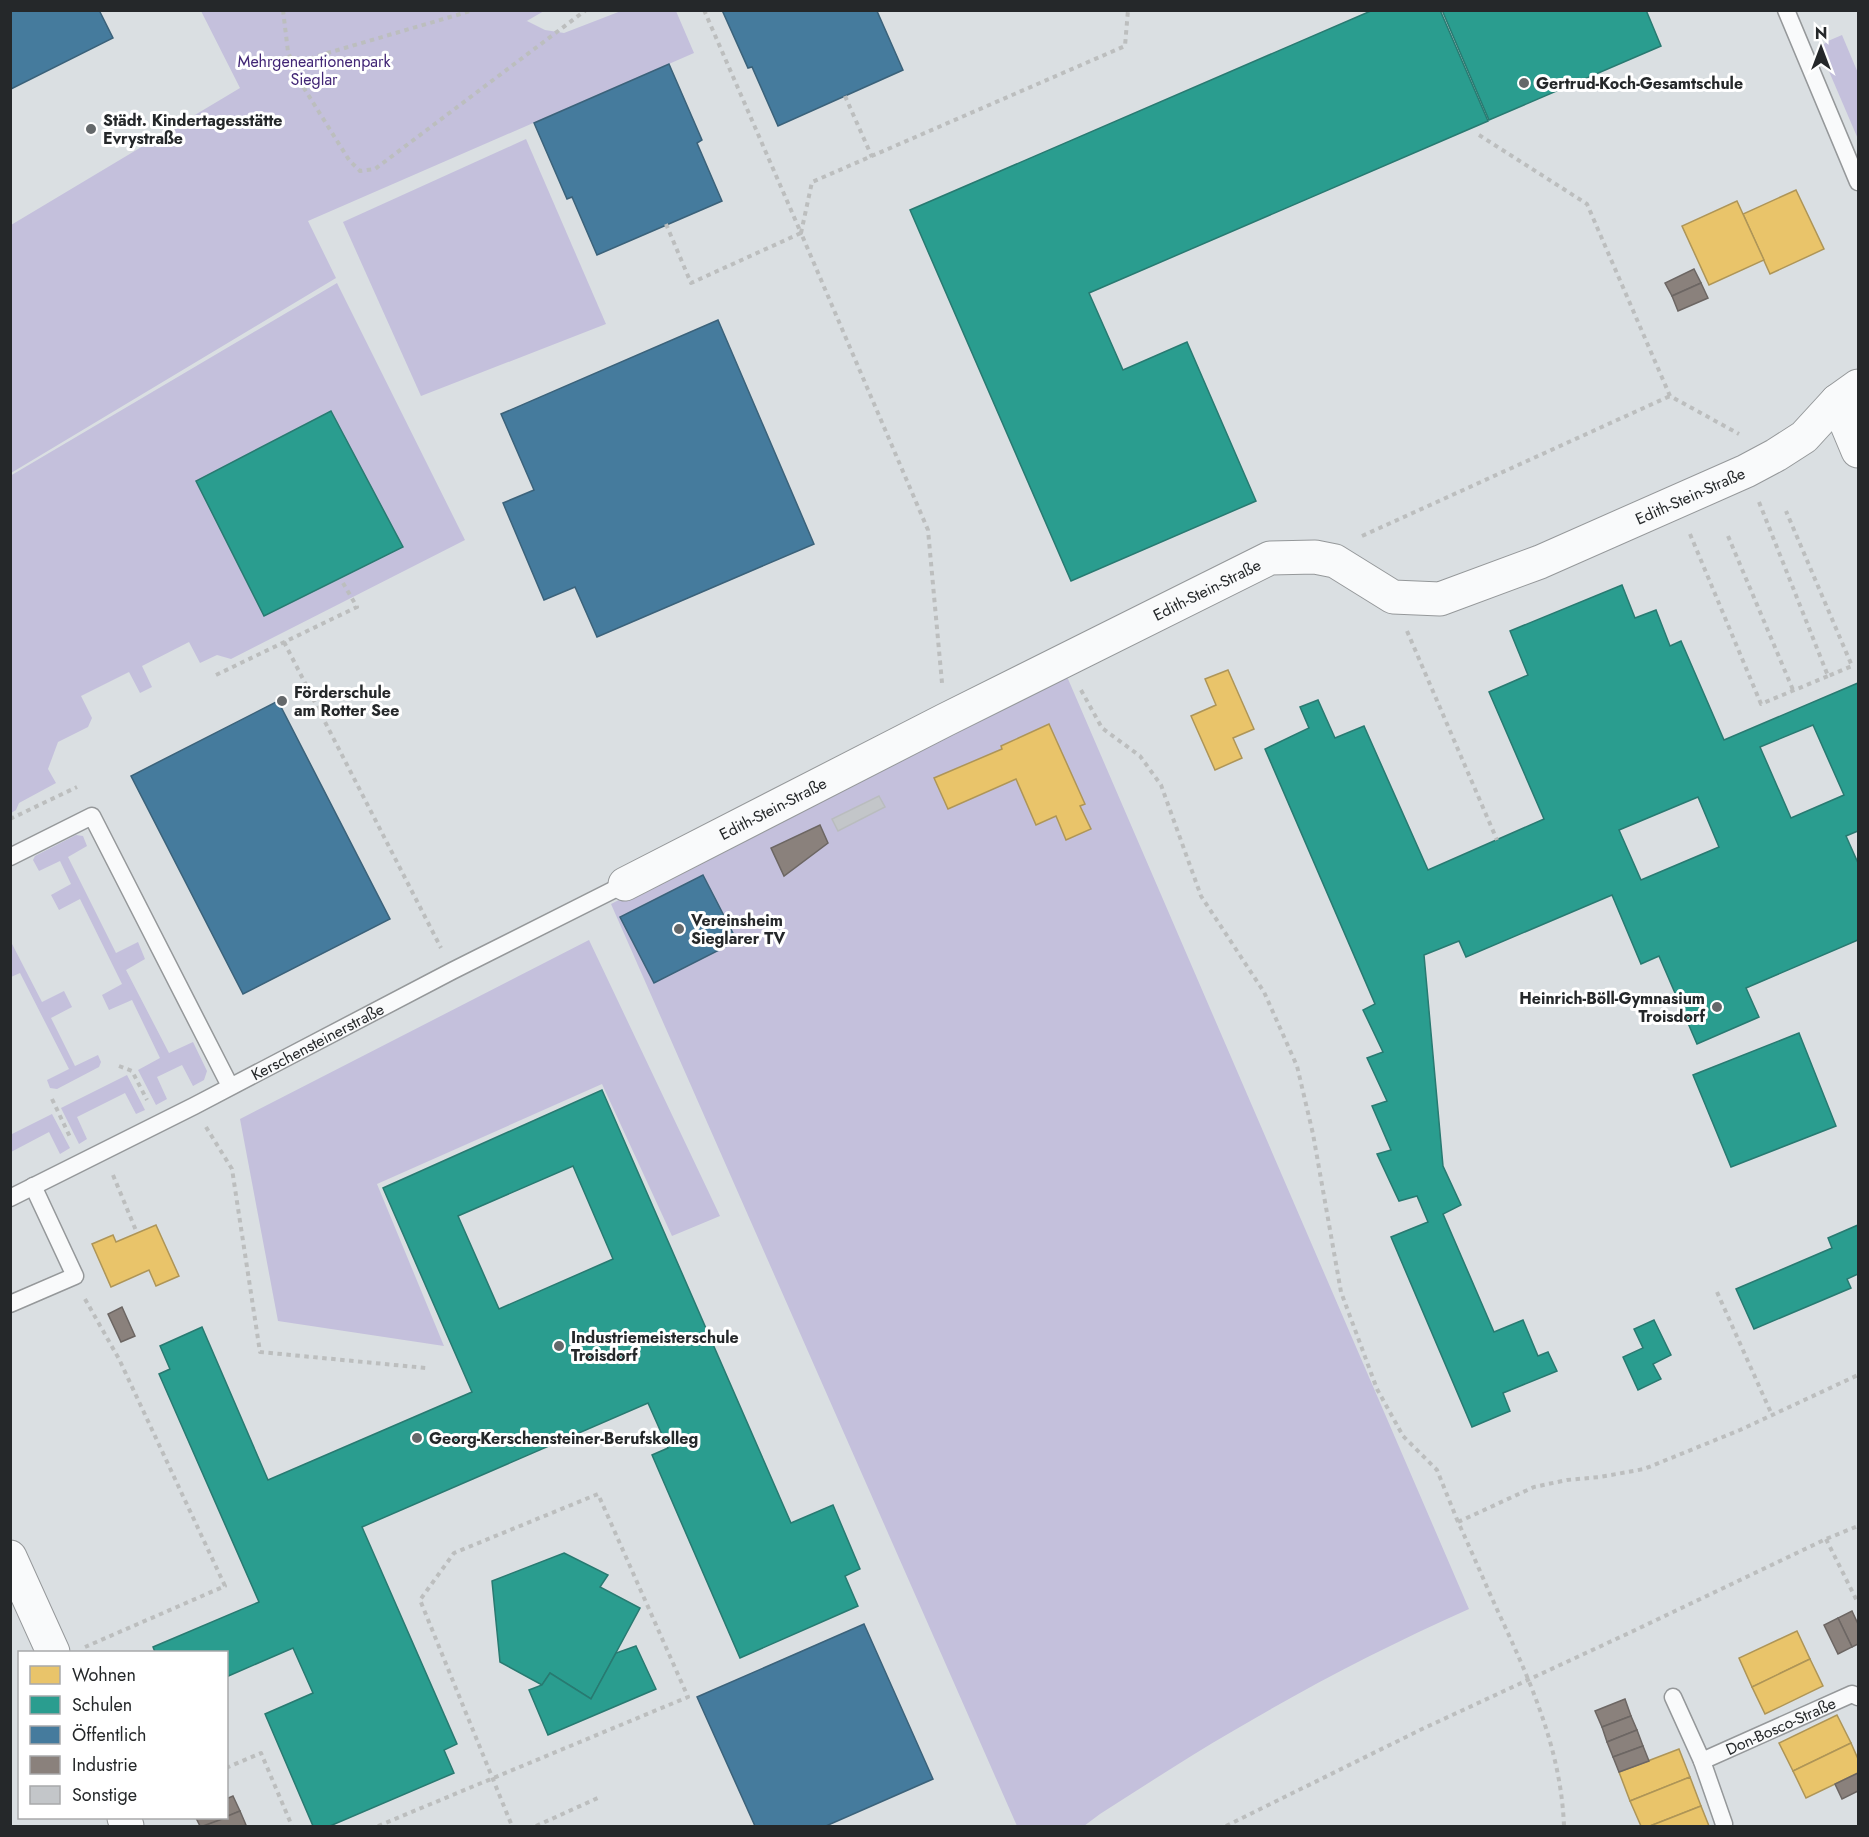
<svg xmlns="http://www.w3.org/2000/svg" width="1869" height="1837" font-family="Jost,sans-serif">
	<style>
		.green { fill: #c4c0dc }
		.homes { fill: #e9c46a; stroke: #ae9557; stroke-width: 1.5 }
		.schools { fill: #2a9d8f; stroke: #287a71; stroke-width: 1.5; fill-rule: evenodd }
		.public { fill: #457b9d; stroke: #3b627a; stroke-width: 1.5 }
		.industry { fill: #8a817c; stroke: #6c6663; stroke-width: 1.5 }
		.building { fill: #c3c6c9; stroke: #b9bcbe; stroke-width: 1.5 }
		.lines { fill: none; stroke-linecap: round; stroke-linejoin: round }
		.lane-casing { stroke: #95989a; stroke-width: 19 }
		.street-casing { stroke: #95989a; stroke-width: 35 }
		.path { stroke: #bcbebe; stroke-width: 4; stroke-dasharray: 4.5 4.5; stroke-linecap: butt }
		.lane { stroke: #f9fafb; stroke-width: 16 }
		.street { stroke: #f9fafb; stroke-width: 33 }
		.poi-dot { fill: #64686a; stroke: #fff; stroke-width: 2 }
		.labels { text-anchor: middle; stroke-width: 6; stroke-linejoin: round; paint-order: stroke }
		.park-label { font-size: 16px; fill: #412575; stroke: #fff }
		.poi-label { font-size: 16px; font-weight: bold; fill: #25282a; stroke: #fff; text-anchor: start }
		.street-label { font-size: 16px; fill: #25282a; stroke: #fff }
	</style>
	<rect width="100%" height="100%" fill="#dadfe2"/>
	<g class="green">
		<polygon points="201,11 544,11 525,22 527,21 545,30 564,33 621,11 676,11 694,53 308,221 336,278 11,473 11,225 240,88"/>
		<polygon points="1842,35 1858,73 1858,139 1819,48 1828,41"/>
		<polygon points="526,139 606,324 421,396 343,222"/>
		<polygon points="337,283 465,540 231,659 217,655 200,663 189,642 142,666 152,687 140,693 129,672 81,696 92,718 88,727 58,742 48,769 56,783 19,803 16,810 11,813 10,476"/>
		<path d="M1065,672L1469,1609C1388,1645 1309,1686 1233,1731C1188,1757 1144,1786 1100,1814L1084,1826H1017L611,904Z"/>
		<polygon points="76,835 83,836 87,846 68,857 116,953 138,942 145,959 126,970 169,1053 193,1042 207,1071 204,1080 193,1086 182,1065 157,1077 167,1099 156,1105 138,1070 160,1058 132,1000 109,1010 102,995 122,984 80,899 59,910 51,895 71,884 60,861 39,871 33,860 35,856"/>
		<polygon points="10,940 42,1002 64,991 72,1007 51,1018 75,1066 98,1055 101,1062 99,1067 57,1089 50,1088 47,1080 69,1069 20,973 11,977 12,958"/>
		<polygon points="589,940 720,1216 672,1236 602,1084 377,1184 444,1346 278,1321 240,1119"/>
		<polygon points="127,1075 145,1110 136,1114 125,1093 77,1117 87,1139 79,1144 61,1108"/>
		<polygon points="52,1114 70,1148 60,1154 49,1132 11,1152 11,1132 12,1134"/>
	</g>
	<g class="homes">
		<polygon points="1796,190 1824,249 1770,274 1743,214"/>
		<polygon points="1737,201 1764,260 1709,285 1682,226"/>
		<polygon points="1228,670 1254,729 1233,738 1242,758 1215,770 1191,716 1216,705 1205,679"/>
		<polygon points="1049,724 1085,804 1080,806 1091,829 1066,840 1056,816 1036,825 1016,779 948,809 934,778 1002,749 1001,746"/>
		<polygon points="156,1225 179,1276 156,1286 149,1270 111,1287 92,1244 113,1235 116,1242"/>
		<polygon points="1797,1631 1810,1659 1752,1687 1739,1658"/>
		<polygon points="1810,1659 1823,1686 1765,1714 1752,1687"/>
		<polygon points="1837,1715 1851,1743 1793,1771 1779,1743"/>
		<polygon points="1851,1743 1858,1759 1858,1773 1806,1798 1793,1771"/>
		<polygon points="1679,1749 1690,1777 1630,1801 1619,1772"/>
		<polygon points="1690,1777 1701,1806 1650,1826 1641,1826 1630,1801"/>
		<polygon points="1701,1806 1709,1826 1650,1826"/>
	</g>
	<g class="schools">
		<polygon points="1373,10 1440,10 1488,121 1089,293 1123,370 1187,342 1256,501 1071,581 910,210"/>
		<polygon points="1442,10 1646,10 1661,46 1489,120"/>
		<polygon points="331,411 403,547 264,616 196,481"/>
		<path d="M1622,585L1635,618L1656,610L1670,646L1681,641L1724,740L1858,683V831L1846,836L1858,863V940L1746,988L1759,1017L1697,1044L1659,956L1641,964L1612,895L1466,957L1459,941L1424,955L1443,1166L1461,1205L1443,1214L1494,1332L1523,1320L1538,1356L1548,1352L1557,1371L1503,1393L1510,1411L1472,1427L1391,1237L1428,1222L1417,1196L1399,1201L1377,1154L1391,1150L1372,1106L1387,1101L1367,1058L1383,1052L1363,1010L1375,1004L1265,749L1309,728L1300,707L1318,700L1335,738L1364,726L1428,870L1544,819L1489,692L1528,675L1510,631ZM1813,725L1844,795L1791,818L1760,747ZM1698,797L1719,847L1641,880L1619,830Z"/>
		<polygon points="1799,1033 1836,1126 1731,1167 1693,1075"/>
		<path d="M602,1090L791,1523L833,1505L860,1569L845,1576L858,1606L740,1658L652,1455L668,1448L648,1403L362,1527L457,1744L444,1750L454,1773L330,1826H313L265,1714L313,1693L293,1648L226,1677V1652H155L153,1647L259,1602L159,1374L170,1369L160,1346L202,1327L268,1480L472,1392L383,1188ZM573,1166L613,1259L499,1309L458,1216Z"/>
		<polygon points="1858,1225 1858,1274 1847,1279 1851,1288 1754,1329 1736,1289 1832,1248 1828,1238"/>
		<polygon points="1654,1320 1671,1355 1653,1364 1661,1379 1638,1390 1623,1357 1643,1348 1634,1329"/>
		<polygon points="564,1553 608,1575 600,1587 640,1608 591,1699 550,1673 542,1685 500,1662 492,1581"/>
		<polygon points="636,1646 656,1689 548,1735 529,1690 542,1685 550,1673 591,1699 616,1653"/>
	</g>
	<g class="public">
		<polygon points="10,10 99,10 113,38 11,89"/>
		<polygon points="722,10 879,10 877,11 903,70 778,126 752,67 748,68"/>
		<polygon points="669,64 702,140 697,143 722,201 597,255 572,197 567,199 534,123"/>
		<polygon points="718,320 814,544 597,637 575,587 544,600 503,503 534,490 501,414"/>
		<polygon points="278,701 390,919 243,994 131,776"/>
		<polygon points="703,875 737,941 654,983 620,917"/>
		<polygon points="864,1624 933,1779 826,1826 755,1826 697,1697"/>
	</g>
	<g class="industry">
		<polygon points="1694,269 1701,283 1672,296 1665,283"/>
		<polygon points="1701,283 1708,298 1678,311 1672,296"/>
		<polygon points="820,825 828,843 784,876 771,848"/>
		<polygon points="122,1307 135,1336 121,1342 108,1314"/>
		<polygon points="1852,1611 1858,1624 1858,1644 1852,1647 1838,1618"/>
		<polygon points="1838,1618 1852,1647 1838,1654 1824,1625"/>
		<polygon points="1625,1699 1631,1716 1602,1727 1595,1711"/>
		<polygon points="1631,1716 1637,1730 1607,1742 1602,1727"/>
		<polygon points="1637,1730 1643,1746 1613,1757 1607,1742"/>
		<polygon points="1643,1746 1649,1761 1619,1772 1613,1757"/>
		<polygon points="1858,1773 1858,1791 1842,1799 1835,1784"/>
		<polygon points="233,1796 240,1811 226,1817 226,1799"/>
		<polygon points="240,1811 246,1825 243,1826 203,1826"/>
		<polygon points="196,1818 225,1818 203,1826 200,1826"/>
	</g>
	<polygon class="building" points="879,796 885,807 838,831 832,819"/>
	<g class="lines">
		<g class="lane-casing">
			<g id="lane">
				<polyline points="1786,10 1858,182"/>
				<polyline points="10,857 92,816 230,1086"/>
				<path id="s1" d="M10,1198L194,1106L452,971L625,884"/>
				<polyline points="10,1304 75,1276 33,1186"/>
				<polyline points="1673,1697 1702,1761 1724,1824"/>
				<path id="s2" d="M1702,1761L1852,1694L1858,1697"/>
			</g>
		</g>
		<g class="street-casing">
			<g id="street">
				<polyline points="1837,401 1858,451"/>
				<path id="s3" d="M625,884L945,720L1270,558L1315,557L1335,561L1393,597L1440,599L1540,562L1746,471L1776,455L1804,437L1837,401L1858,386"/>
				<polyline points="10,1557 53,1652"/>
				<polyline points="124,1818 127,1826"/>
			</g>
		</g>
		<g class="path">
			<polyline points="283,10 288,52 302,85 349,160 360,171 375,169 586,10"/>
			<polyline points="704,10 801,233 812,182 1125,46 1128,10"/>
			<polyline points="294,68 314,57 474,10"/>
			<polyline points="845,96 872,157"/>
			<polyline points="1479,135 1587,204 1670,396 1739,434"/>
			<polyline points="666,224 691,283 801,233 928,530 942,683"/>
			<polyline points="1759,502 1828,676 1852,666 1786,511"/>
			<polyline points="1690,534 1761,704 1828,676"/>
			<polyline points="1362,536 1670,396"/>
			<polyline points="1728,536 1793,690"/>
			<polyline points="1407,631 1497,840"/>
			<polyline points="284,642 441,948"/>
			<polyline points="216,675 357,607 343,583"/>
			<polyline points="1081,690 1102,728 1140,756 1161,785 1201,896 1264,992 1297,1066 1313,1134 1341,1292 1377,1389 1403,1436 1437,1470 1458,1522"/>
			<polyline points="10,819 77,787"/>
			<polyline points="119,1066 132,1071 147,1100"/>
			<polyline points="52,1099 71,1139"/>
			<polyline points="206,1127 232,1169 260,1352 426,1368"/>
			<polyline points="113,1175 137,1233"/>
			<polyline points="1717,1292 1772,1415"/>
			<polyline points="85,1299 119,1359 225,1586 85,1647"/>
			<polyline points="1826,1539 1858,1603"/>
			<polyline points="226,1768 261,1753 292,1826"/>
			<polyline points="378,1826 688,1697 598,1494 454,1553 420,1600 512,1826"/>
			<polyline points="536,1826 600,1797"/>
			<polyline points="1226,1826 1420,1730 1629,1633 1826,1539 1858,1526"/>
			<path d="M1564,1826C1561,1751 1532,1685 1501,1618C1486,1586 1473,1554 1458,1522L1534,1487L1567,1480L1600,1477L1644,1469L1740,1430L1858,1375"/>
		</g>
		<use href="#lane" class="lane"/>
		<use href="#street" class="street"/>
	</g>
	<g class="poi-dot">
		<circle cx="1524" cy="83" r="6"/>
		<circle cx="91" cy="129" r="6"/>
		<circle cx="282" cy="701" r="6"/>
		<circle cx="679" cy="929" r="6"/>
		<circle cx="1717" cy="1007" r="6"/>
		<circle cx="559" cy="1346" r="6"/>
		<circle cx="417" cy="1438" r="6"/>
	</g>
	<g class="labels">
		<g class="park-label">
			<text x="314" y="67">Mehrgeneartionenpark<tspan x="314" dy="18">Sieglar</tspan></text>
		</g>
		<g class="poi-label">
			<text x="1536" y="89">Gertrud-Koch-Gesamtschule</text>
			<text x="103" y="126">Städt. Kindertagesstätte<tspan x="103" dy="18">Evrystraße</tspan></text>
			<text x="294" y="698">Förderschule<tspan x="294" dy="18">am Rotter See</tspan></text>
			<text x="691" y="926">Vereinsheim<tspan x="691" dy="18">Sieglarer TV</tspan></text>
			<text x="1705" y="1004" text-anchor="end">Heinrich-Böll-Gymnasium<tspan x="1705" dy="18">Troisdorf</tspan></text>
			<text x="571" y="1343">Industriemeisterschule<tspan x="571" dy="18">Troisdorf</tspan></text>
			<text x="429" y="1444">Georg-Kerschensteiner-Berufskolleg</text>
		</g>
		<g class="street-label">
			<text dy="6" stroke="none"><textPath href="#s3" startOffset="1174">Edith-Stein-Straße</textPath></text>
			<text dy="6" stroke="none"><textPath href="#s3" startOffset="652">Edith-Stein-Straße</textPath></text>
			<text dy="6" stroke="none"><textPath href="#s3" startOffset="166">Edith-Stein-Straße</textPath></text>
			<text dy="6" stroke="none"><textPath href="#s1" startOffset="345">Kerschensteinerstraße</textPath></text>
			<text dy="6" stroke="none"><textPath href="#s2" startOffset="86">Don-Bosco-Straße</textPath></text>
		</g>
	</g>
	<rect width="1869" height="1837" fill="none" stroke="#25282a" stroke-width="24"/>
	<rect x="18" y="1651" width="210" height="168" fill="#ffffff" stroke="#a8a9aa" stroke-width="1.5"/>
	<rect x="30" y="1666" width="30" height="18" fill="#e9c46a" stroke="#a8a9aa" stroke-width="1.5"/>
	<text x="72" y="1681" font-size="18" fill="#25282a">Wohnen</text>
	<rect x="30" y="1696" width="30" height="18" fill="#2a9d8f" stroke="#a8a9aa" stroke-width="1.5"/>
	<text x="72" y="1711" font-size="18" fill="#25282a">Schulen</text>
	<rect x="30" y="1726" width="30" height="18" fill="#457b9d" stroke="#a8a9aa" stroke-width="1.5"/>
	<text x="72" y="1741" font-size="18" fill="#25282a">Öffentlich</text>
	<rect x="30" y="1756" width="30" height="18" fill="#8a817c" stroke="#a8a9aa" stroke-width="1.5"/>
	<text x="72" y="1771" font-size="18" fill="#25282a">Industrie</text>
	<rect x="30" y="1786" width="30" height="18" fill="#c3c6c9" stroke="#a8a9aa" stroke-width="1.5"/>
	<text x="72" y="1801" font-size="18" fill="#25282a">Sonstige</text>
	<g transform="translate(1821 48)" stroke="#ffffff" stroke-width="4.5" paint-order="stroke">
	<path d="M0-4.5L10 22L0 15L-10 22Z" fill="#25282a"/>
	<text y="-9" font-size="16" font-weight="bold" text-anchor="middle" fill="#25282a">N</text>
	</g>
</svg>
